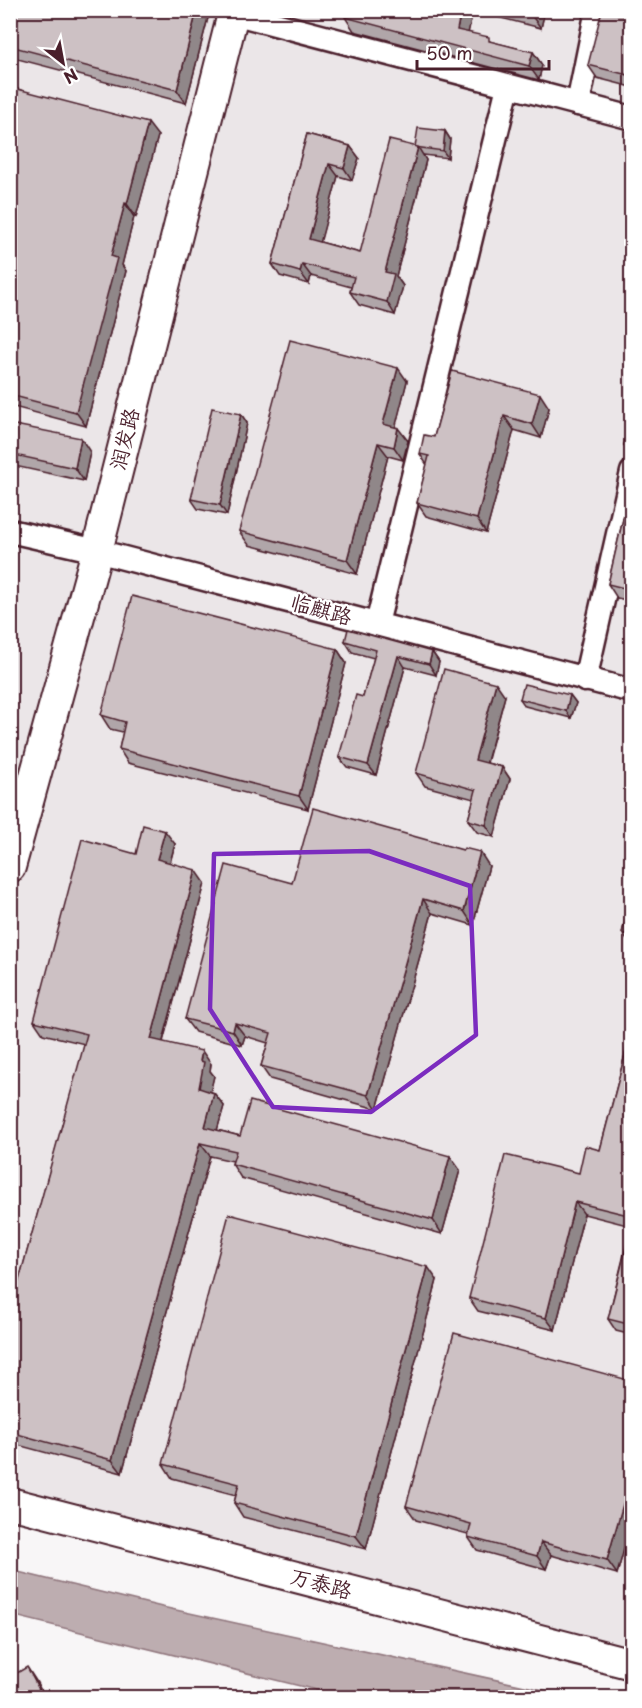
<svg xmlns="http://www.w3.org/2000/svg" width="642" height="1708" font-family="'Playpen Sans','LXGW WenKai TC',sans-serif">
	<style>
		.built { fill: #ebe6e8 }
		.water { fill: #bdadb0; stroke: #8f747b; stroke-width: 1.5 }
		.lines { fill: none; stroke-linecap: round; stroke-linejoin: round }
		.minor-casing { stroke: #4a1f2b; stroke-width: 27 }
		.major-casing { stroke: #4a1f2b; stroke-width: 34 }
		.minor { stroke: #fff; stroke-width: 22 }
		.major { stroke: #fff; stroke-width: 30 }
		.wall { fill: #b0a6a9; stroke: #4a1f2b; stroke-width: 1.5 }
		.shaded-wall { fill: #908789; stroke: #4a1f2b; stroke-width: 1.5 }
		.building { fill: #cdc1c4; stroke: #4a1f2b; stroke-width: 1.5 }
		.marked { fill: none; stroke: #7b2cbf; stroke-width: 4.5; stroke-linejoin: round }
		.labels { text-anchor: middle; stroke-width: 4.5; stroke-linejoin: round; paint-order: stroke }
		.street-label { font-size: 21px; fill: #4a1f2b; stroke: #fff }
	</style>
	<rect width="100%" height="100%" fill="#f8f6f7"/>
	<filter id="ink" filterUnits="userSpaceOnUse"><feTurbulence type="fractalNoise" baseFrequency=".0167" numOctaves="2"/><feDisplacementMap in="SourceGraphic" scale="12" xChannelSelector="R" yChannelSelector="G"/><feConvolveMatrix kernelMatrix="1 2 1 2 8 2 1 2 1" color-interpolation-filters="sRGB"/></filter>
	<g filter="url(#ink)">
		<polygon class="built" points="10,11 631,11 631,1664 11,1503"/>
		<polygon class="water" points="10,1570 162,1607 575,1697 345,1697 11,1615"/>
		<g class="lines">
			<g class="minor-casing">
				<g id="minor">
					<polyline points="233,13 632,118"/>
					<polyline points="578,104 597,10"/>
					<polyline points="10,531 97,551 632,691"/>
					<polyline points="377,624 508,86"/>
					<polyline points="585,680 632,472"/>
				</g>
			</g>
			<g class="major-casing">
				<g id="major">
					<polyline points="10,867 97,551 234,10"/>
					<polyline points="10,1503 632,1664"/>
				</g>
			</g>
			<use href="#minor" class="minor"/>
			<use href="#major" class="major"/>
		</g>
		<g class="wall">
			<polygon points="10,10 210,10 186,103 10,57"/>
			<polygon points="346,10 545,10 541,28 473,11 468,32 492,42 533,52 542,65 539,80 354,31 345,17"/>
			<polygon points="632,10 632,87 597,78 588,65"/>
			<polygon points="10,87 158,136 136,217 134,217 122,265 126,271 86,426 10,406"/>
			<polygon points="445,131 450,139 448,158 423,155 426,160 396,276 403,286 395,315 359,305 350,292 351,287 311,276 309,284 280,276 272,264 307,134 350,146 359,158 352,180 338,176 320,242 360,253 415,147"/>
			<polygon points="452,371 549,408 541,438 514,430 486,533 426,516 417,503 427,465 420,454 434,437"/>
			<polygon points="407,381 395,427 408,441 403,460 388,456 357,574 249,545 239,531"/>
			<polygon points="241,414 247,423 227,515 198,509 191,499"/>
			<polygon points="632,416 632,456 624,445"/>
			<polygon points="10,424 90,452 84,481 10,465"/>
			<polygon points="632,480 632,601 617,598 608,584"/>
			<polygon points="345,641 432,652 439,662 436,675 405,667 376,775 347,767 339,757 363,697 374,658 352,652"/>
			<polygon points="337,649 346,663 308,809 128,763 119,749 123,732 110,729 101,715"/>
			<polygon points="570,695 576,703 571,718 525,706 520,699"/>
			<polygon points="505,696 487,763 502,767 510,779 494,837 477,832 468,820 474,799 425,786 416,773"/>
			<polygon points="175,844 170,863 205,883 163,1042 211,1064 210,1071 214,1076 210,1091 214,1093 224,1106 217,1130 240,1136 460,1170 442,1234 241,1178 232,1164 233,1161 210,1156 122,1473 10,1443 10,1281 18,1284 85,1044 43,1034 34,1021 136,854"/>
			<polygon points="489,866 473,925 432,913 377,1109 270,1079 261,1066 268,1043 245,1036 242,1045 195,1032 185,1019 292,883"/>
			<polygon points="632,896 632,947 622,933"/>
			<polygon points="632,1028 632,1335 616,1331 608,1319 631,1226 584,1214 555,1330 478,1311 469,1298 600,1150"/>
			<polygon points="437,1280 366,1549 243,1517 234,1503 236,1495 172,1478 163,1464"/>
			<polygon points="632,1381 632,1521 617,1574 551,1555 546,1569 477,1550 468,1537 468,1534 416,1520 406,1506"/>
		</g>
		<g class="shaded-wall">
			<polygon points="197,10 210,10 186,103 177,90"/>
			<polygon points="461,10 473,11 466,43 457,30"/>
			<polygon points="532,10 545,10 541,28 531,15"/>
			<polygon points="533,52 542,65 539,80 529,66"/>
			<polygon points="148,123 158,136 136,217 127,204"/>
			<polygon points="445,131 450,139 448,158 443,151"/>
			<polygon points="350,146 359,158 352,180 344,168"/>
			<polygon points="418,147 426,160 396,276 403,286 395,315 387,302 385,272"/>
			<polygon points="329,164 338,176 318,251 309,239"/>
			<polygon points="125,203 134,217 122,265 126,271 86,426 76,412 111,256"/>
			<polygon points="302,264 311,276 309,284 300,272"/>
			<polygon points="398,368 407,381 393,437 383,424"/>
			<polygon points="540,394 549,408 541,438 532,424"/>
			<polygon points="241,414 247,423 227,515 220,505"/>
			<polygon points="504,416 514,430 486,533 477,519"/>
			<polygon points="398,428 408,441 403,460 394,447"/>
			<polygon points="81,438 90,452 84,481 75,468"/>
			<polygon points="378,443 388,456 357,574 347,560"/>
			<polygon points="337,649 346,663 308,809 299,796"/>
			<polygon points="432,652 439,662 436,675 429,664"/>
			<polygon points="398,656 405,667 376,775 368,765"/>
			<polygon points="496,683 505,696 484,772 475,760"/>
			<polygon points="570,695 576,703 571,718 566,711"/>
			<polygon points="502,767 510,779 494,837 486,825"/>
			<polygon points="165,831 175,844 167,873 157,859"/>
			<polygon points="480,852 489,866 473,925 464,911"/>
			<polygon points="196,870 205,883 160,1052 151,1039"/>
			<polygon points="423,899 432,913 377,1109 368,1095"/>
			<polygon points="235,1023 245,1036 242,1045 233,1031"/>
			<polygon points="202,1051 211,1064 210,1071 214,1076 208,1102 199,1088 200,1061"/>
			<polygon points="214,1093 224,1106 214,1141 205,1127"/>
			<polygon points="200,1143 210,1156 122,1473 112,1460"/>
			<polygon points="450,1156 460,1170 442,1234 433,1220"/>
			<polygon points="575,1202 584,1214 555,1330 546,1318"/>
			<polygon points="428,1267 437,1280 366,1549 356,1536"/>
			<polygon points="632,1473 632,1521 617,1574 607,1560"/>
			<polygon points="541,1542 551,1555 546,1569 537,1556"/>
			<polygon points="27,1667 36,1681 45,1698 43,1698"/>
		</g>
		<g class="building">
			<polygon points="10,10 197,10 177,90 10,46"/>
			<polygon points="346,10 461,10 457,30 489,37 489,41 533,52 529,66 345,17"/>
			<polygon points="514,10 532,10 531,15"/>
			<polygon points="602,10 632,10 632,76 588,65"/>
			<polygon points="10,87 148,123 127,204 125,203 111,256 117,258 76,412 10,395"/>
			<polygon points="418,128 445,131 443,151 415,147"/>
			<polygon points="307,134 350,146 344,168 329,164 309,239 360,253 389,140 418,147 385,272 394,274 387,302 350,292 354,277 302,264 300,272 272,264"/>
			<polygon points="290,340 398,368 383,424 398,428 394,447 378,443 347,560 239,531"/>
			<polygon points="452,371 540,394 532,424 504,416 477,519 417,503 429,456 420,454 424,435 434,437"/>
			<polygon points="212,408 241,414 220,505 191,499"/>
			<polygon points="632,416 632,449 624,445"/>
			<polygon points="10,424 81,438 75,468 10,454"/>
			<polygon points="632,480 632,590 608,584"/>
			<polygon points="132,596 337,649 299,796 119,749 125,722 101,715"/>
			<polygon points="348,629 432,652 429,664 398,656 368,765 339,757 356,695 363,697 376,650 345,641"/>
			<polygon points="444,669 496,683 475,760 502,767 486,825 468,820 476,790 416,773"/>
			<polygon points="524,684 570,695 566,711 520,699"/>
			<polygon points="313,808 463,850 464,848 480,852 464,911 423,899 368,1095 261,1066 271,1033 235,1023 233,1031 185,1019 226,865 292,883"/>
			<polygon points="143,825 165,831 157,859 196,870 151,1039 202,1051 200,1061 204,1062 199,1088 214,1093 205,1127 240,1136 250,1101 450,1156 433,1220 232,1164 236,1151 200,1143 112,1460 10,1432 10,1281 18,1284 87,1034 34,1021 82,839 136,854"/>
			<polygon points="632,896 632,936 622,933"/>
			<polygon points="632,1028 632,1216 575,1202 546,1318 469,1298 505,1155 579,1173 585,1146 600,1150"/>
			<polygon points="229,1214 428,1267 356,1536 234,1503 239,1484 163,1464"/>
			<polygon points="632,1225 632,1325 608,1319"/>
			<polygon points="454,1333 632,1381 632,1473 607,1560 541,1542 537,1556 468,1537 471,1524 406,1506"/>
			<polygon points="27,1667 43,1697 43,1698 10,1698 10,1677"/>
		</g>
	</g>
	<path class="marked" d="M369,851L470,886L476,1035L371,1112L273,1107L210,1009L214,854Z"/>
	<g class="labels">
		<g class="street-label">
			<text transform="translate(125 439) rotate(-76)" y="7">润发路</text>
			<text transform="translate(321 610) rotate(15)" y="7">临麒路</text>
			<text transform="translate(321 1584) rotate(15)" y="7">万泰路</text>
		</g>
	</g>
	<rect width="642" height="1708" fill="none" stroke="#fff" stroke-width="36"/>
	<rect x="18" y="18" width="606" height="1672" fill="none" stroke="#4a1f2b" stroke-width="2" filter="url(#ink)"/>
	<g transform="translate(63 63) rotate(149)" stroke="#ffffff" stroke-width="4.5" paint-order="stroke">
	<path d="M0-4.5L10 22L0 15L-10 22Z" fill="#4a1f2b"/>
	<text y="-9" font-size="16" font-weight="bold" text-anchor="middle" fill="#4a1f2b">N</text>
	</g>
	<path d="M417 60v9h132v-9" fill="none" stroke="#4a1f2b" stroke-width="3"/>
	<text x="426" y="60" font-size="18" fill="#4a1f2b" stroke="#ffffff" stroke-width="4.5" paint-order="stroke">50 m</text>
</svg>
